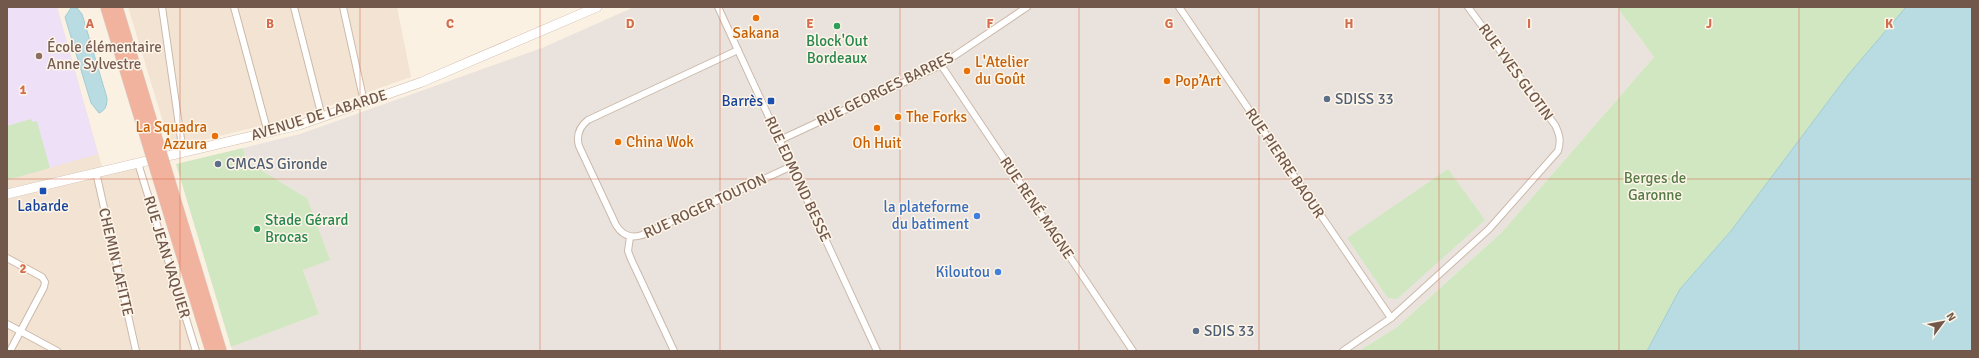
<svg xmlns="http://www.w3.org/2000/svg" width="1979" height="358" font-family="Signika,sans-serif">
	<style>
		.residential { fill: #f2e3d2 }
		.industrial { fill: #eae3dd }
		.education { fill: #eee0f7 }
		.green { fill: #d1e7c2 }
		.water { fill: #b9dce3; stroke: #a0ccd4 }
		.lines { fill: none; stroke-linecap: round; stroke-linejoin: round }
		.street-casing { stroke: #cbb9aa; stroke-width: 8 }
		.secondary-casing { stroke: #d0bbab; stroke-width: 10 }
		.street { stroke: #fff; stroke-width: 6 }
		.secondary { stroke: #fff; stroke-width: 9 }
		.highway-bridge-casing { stroke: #d7d0cd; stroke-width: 12; stroke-linecap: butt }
		.highway-bridge { stroke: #f1b39d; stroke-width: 11 }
		.grid { fill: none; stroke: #d36d4f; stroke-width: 1; stroke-opacity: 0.55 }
		.food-dot { fill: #e8710a; stroke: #fef5e9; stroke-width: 1.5 }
		.leisure-dot { fill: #2e9e5b; stroke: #fef5e9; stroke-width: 1.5 }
		.education-dot { fill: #8d6e63; stroke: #fef5e9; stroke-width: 1.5 }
		.service-dot { fill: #5c6f8a; stroke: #fef5e9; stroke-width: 1.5 }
		.transit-dot { fill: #1a4fb4; stroke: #fef5e9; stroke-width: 1.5 }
		.shop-dot { fill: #3f7fe0; stroke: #fef5e9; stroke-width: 1.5 }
		.labels { text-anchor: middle; stroke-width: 3; stroke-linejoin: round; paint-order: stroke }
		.food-label { font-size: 15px; fill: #c56008; stroke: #fef5e9; text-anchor: start }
		.leisure-label { font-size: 15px; fill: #27864d; stroke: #fef5e9 }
		.education-label { font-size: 15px; fill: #785e54; stroke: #fef5e9; text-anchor: start }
		.street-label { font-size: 15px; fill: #71584b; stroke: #fef5e9 }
		.service-label { font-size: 15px; fill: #4e5e75; stroke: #fef5e9; text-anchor: start }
		.transit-label { font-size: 15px; fill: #164399; stroke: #fef5e9; text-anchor: end }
		.park-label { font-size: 15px; fill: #567b46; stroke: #fef5e9 }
		.shop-label { font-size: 15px; fill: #366cbe; stroke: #fef5e9; text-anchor: end }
		.grid-label { font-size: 13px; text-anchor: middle; font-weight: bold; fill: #d36d4f; stroke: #fef5e9; stroke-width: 3; stroke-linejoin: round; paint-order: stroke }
	</style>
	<rect width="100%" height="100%" fill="#fbf1e3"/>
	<g class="residential">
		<polygon points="7,7 57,7 104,174 138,163 197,351 7,351"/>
		<polygon points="128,7 397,7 411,77 297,117 187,144 170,145"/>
	</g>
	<polygon class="industrial" points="634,7 1617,7 1654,57 1502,232 1397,327 1359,351 233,351 231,347 319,314 303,270 307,198 246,161 243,148 300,134 542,48"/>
	<polygon class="education" points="7,7 57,7 98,154 7,180"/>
	<g class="green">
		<polygon points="1617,7 1906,7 1848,75 1731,231 1680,289 1647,351 1359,351 1397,327 1502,232 1654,57"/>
		<polygon points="31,119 33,122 37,121 50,168 7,180 7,126"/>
		<polygon points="243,148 246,161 307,198 330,260 303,270 319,314 231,347 176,164"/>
		<polygon points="1448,169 1485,220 1397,299 1388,298 1347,238"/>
	</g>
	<g class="water">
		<polygon points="1906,7 1972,7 1972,351 1647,351 1680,289 1731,231 1848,75"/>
		<path d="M71,8H77L82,14L107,98C107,105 106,110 99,113L91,103L65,17Z"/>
	</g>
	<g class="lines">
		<g class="street-casing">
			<g id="street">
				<polyline points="162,7 183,153"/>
				<polyline points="234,7 268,133"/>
				<polyline points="294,7 322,117"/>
				<polyline points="343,7 364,102"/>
				<polyline points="718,7 877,351"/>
				<polyline points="1179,7 1391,318"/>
				<path d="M738,50L588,120C579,127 576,135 579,146L616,225C622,235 630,239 642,235L792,166"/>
				<polyline points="941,65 1133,351"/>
				<polyline points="780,140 941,65 1027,7"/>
				<polyline points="138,163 196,351"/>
				<polyline points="96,172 136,351"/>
				<polyline points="630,237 628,251 631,259 674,351"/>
				<polyline points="7,258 42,277 45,282 44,287 10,351"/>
				<polyline points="7,324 57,351"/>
				<path d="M1343,351L1391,318L1489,229L1558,151C1561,141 1560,135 1555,125L1468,7"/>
			</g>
		</g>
		<g class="secondary-casing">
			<polyline id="secondary" points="7,194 299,125 422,82 597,7"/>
		</g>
		<use href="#street" class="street"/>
		<use href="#secondary" class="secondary"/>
		<g class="highway-bridge-casing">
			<g id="highway-bridge">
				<polyline points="106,7 211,351"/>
				<polyline points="117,7 221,351"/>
			</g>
		</g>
		<use href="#highway-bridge" class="highway-bridge"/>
	</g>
	<path class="grid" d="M180,7V351M360,7V351M540,7V351M720,7V351M900,7V351M1079,7V351M1259,7V351M1439,7V351M1619,7V351M1799,7V351M7,179H1972"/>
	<g class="food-dot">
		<circle cx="756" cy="18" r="4"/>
		<circle cx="967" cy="71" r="4"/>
		<circle cx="1167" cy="81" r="4"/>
		<circle cx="898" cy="117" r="4"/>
		<circle cx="877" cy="128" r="4"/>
		<circle cx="215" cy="136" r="4"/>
		<circle cx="618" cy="142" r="4"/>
	</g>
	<g class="leisure-dot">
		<circle cx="837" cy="26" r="4"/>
		<circle cx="257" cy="229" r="4"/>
	</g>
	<circle class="education-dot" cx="39" cy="56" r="4"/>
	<g class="service-dot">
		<circle cx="1327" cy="99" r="4"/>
		<circle cx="218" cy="164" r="4"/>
		<circle cx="1196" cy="331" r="4"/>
	</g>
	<g class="transit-dot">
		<rect x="767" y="97" width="8" height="8" rx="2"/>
		<rect x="39" y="187" width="8" height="8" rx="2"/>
	</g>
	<g class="shop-dot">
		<circle cx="977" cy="216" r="4"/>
		<circle cx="998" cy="272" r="4"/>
	</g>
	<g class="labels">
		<g class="food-label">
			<text x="756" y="38" text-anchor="middle">Sakana</text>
			<text x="975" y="67">L'Atelier<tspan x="975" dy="17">du Goût</tspan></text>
			<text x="1175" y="86">Pop’Art</text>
			<text x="906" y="122">The Forks</text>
			<text x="207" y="132" text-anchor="end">La Squadra<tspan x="207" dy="17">Azzura</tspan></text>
			<text x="626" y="147">China Wok</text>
			<text x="877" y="148" text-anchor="middle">Oh Huit</text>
		</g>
		<g class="leisure-label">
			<text x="837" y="46">Block'Out<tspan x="837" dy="17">Bordeaux</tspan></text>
			<text x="265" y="225" text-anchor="start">Stade Gérard<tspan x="265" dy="17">Brocas</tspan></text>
		</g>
		<g class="education-label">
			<text x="47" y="52">École élémentaire<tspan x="47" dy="17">Anne Sylvestre</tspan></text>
		</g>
		<g class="street-label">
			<text transform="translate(1516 72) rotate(54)" y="5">RUE YVES GLOTIN</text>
			<text transform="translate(885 89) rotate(-26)" y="5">RUE GEORGES BARRES</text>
			<text transform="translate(319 115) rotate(-17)" y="5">AVENUE DE LABARDE</text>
			<text transform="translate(1285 163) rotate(56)" y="5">RUE PIERRE BAOUR</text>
			<text transform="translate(798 179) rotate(65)" y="5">RUE EDMOND BESSE</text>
			<text transform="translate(705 206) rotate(-25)" y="5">RUE ROGER TOUTON</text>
			<text transform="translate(1037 208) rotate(56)" y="5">RUE RENÉ MAGNE</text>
			<text transform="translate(167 257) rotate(73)" y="5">RUE JEAN VAQUIER</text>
			<text transform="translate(116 262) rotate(77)" y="5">CHEMIN LAFITTE</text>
		</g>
		<g class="service-label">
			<text x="1335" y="104">SDISS 33</text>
			<text x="226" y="169">CMCAS Gironde</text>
			<text x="1204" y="336">SDIS 33</text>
		</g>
		<g class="transit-label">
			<text x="763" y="106">Barrès</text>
			<text x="43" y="211" text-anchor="middle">Labarde</text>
		</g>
		<g class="park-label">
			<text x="1655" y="183">Berges de<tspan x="1655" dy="17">Garonne</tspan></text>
		</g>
		<g class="shop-label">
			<text x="969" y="212">la plateforme<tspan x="969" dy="17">du batiment</tspan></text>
			<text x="990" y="277">Kiloutou</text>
		</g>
	</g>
	<g class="grid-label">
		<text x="90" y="28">A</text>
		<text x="270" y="28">B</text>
		<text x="450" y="28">C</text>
		<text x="630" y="28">D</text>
		<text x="810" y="28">E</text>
		<text x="990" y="28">F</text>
		<text x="1169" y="28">G</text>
		<text x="1349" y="28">H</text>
		<text x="1529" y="28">I</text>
		<text x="1709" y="28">J</text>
		<text x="1889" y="28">K</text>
		<text x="23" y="94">1</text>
		<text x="23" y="273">2</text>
	</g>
	<rect width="1979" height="358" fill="none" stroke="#71584b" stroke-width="16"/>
	<g transform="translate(1943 322) rotate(58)" stroke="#fef5e9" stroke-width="3" paint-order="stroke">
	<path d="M0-3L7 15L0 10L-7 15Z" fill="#71584b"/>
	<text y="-6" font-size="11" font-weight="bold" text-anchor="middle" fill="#71584b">N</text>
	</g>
</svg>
